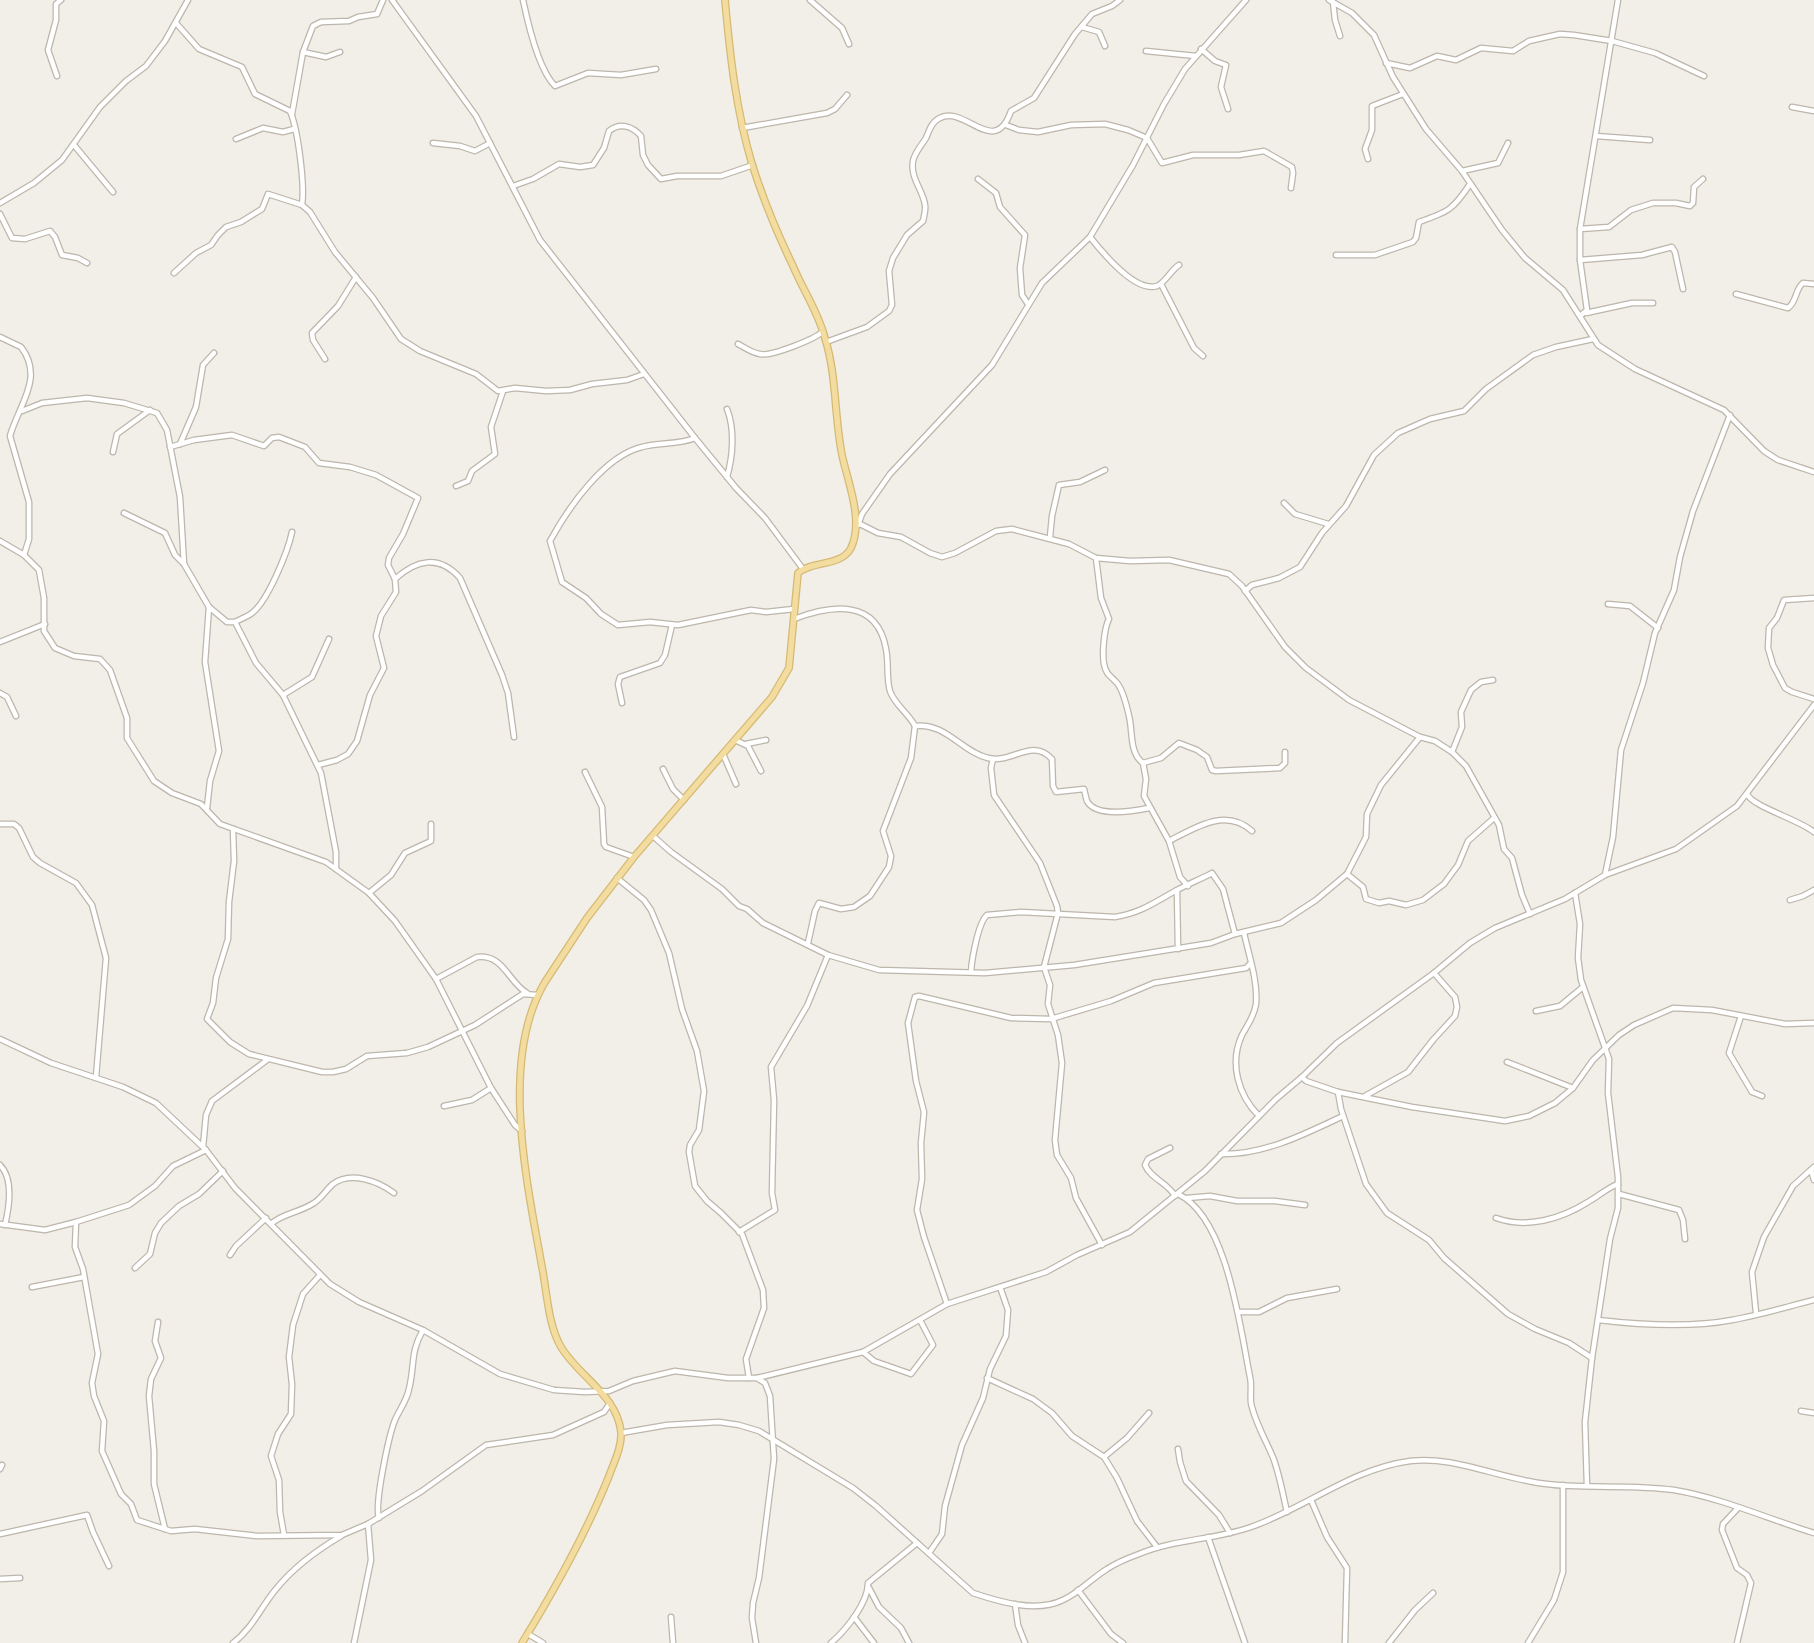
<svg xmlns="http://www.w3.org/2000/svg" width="1814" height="1643" font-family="Ubuntu,sans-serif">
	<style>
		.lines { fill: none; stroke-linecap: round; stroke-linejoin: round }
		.minor-casing { stroke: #bcb6ab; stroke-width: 7 }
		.major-casing { stroke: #d6b972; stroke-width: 8 }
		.minor { stroke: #fff; stroke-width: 4.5 }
		.major { stroke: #f3dca0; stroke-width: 5.5 }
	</style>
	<rect width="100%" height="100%" fill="#f2efe8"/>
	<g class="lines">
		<g class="minor-casing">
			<g id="minor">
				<polyline points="392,0 476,116 540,240 695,438 736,488 765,518 803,569"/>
				<path d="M523,0C528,24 538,69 555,86L588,73L621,75L656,69"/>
				<polyline points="810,0 842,28 849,44"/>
				<polyline points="1329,0 1352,13 1374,35 1393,77 1426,129 1462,171 1502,230 1525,258 1563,290 1598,345 1635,369 1724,410 1764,451 1778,460 1814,472"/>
				<polyline points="1333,2 1335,20 1340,36"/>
				<path d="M176,23L199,49L242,67L255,94L290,111C298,129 305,185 302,205L310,212L335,252L373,298L401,339L420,351L476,374L498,391L515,388L546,391L570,390L592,384L627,380L644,374"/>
				<polyline points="1082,27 1099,32 1105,46"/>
				<polyline points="1201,49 1215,61 1226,65 1221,87 1228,109"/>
				<polyline points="1146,51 1196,56"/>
				<polyline points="303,52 326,57 340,52"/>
				<polyline points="1386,63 1410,68 1437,56 1456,60 1481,48 1513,51 1529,41 1560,34 1574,35 1612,41 1655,53 1704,76"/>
				<polyline points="57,76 48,50 56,20 56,4 61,0"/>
				<polyline points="1792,107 1814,111"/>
				<polyline points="292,114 303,52 313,26 321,22 349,21 358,17 377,14 383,0"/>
				<polyline points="1006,125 1019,130 1038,132 1071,125 1105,124 1128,130 1147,138 1162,163 1193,155 1239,155 1264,151 1292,167 1293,173 1291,188"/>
				<polyline points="742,128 827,113 835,109 847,95"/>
				<polyline points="1596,136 1650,140"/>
				<polyline points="236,139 263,128 283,132 294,129"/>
				<polyline points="433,143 460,146 475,151 490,143"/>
				<polyline points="74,145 113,192"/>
				<polyline points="1368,159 1365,149 1372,130 1372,106 1403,94"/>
				<polyline points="1462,171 1498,163 1508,143"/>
				<polyline points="978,179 996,193 1000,207 1025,235 1020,268 1022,295 1028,304"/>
				<path d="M513,186L533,179L559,164L580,167L593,165L604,148L609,131C620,122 632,126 641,136L643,155L648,165L661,179L677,176H721L753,165"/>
				<polyline points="0,203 34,183 62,160 100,107 126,81 146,66 165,41 188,0"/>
				<polyline points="0,214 12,238 25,239 50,231 55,237 62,255 78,258 87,263"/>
				<polyline points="1580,229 1609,227 1631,210 1653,203 1676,203 1690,206 1693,203 1694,187 1703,179"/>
				<path d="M1090,237C1102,252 1135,293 1157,286C1165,283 1171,270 1179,265"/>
				<path d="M1336,255H1375L1413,242L1416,238L1419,222C1448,212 1453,210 1470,184"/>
				<polyline points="1580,260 1642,255 1672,247 1675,252 1683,289"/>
				<polyline points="174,273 196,253 211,245 218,235 226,227 241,222 262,209 268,194 302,205"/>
				<polyline points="1161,284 1194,348 1203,356"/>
				<path d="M1736,294L1788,308C1797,302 1795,289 1803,283L1814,284"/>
				<polyline points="1586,313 1632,303 1653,303"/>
				<polyline points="1580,316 1587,310 1580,260 1580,229 1618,0"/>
				<path d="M0,337L21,347C45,378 18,406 10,436L29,502V539L24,555"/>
				<path d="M826,342L867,327L889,311L892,305L889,271L893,258L907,235L923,221C924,216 926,210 925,205C923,190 910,178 913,161C915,152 921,146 926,138C929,131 931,123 938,119C964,102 994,160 1011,111L1034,98L1075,34L1092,14L1112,6L1120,0"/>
				<path d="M738,344C744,347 752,353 760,354C770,357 816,339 823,331"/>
				<polyline points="325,359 313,340 312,333 338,306 356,277"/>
				<path d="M727,409C735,429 733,456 727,477"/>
				<polyline points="22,411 42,403 87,398 124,403 157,413 167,430 180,497 184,564 209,607 227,622 235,622 256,663 283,695 321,773 336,852 336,869"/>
				<path d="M695,438C678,445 660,442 642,447C604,456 568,508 550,541L562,582L586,598L601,614L618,625L650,622L678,625L751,610L766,612L794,609"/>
				<polyline points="180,444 196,407 203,365 214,353"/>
				<polyline points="170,447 194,440 232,435 264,446 272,438 279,437 305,447 319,463 350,467 376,475 418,498 403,534 389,558 388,565 395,579 396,592 381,616 376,636 384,668 370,695 357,741 348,754 337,760 318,765"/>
				<polyline points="113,452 117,434 150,410"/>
				<polyline points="456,486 468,481 472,471 495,454 491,427 503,391"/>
				<polyline points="1284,503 1295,514 1328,524"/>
				<polyline points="124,513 165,533 175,555 184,564"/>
				<polyline points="858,523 878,533 901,537 930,553 942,557 955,553 996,531 1012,529 1069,544 1096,558 1130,561 1169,560 1229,574 1242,586 1285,647 1306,668 1349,700 1420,737 1435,741 1452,752 1466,766 1499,825 1504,849 1512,858 1522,895 1530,914"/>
				<polyline points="858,525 862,514 890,474 992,365 1042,283 1090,237 1133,165 1164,104 1185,69 1246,0"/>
				<polyline points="1050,537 1052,516 1059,485 1080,482 1105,470"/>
				<polyline points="0,541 24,555 39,570 44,598 44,631 55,648 74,656 100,659 110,670 127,718 127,738 154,781 172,793 201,804 220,824 326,862 369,893 395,921 436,979 491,1088 515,1125 522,1131"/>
				<path d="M1096,558L1101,598L1109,619C1104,628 1102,654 1104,664C1106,675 1111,676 1117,683C1123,690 1127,707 1129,716C1133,731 1129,753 1143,763L1146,779L1144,796L1169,841L1180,877L1188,886"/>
				<path d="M395,579C416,560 439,554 460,578L502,675L508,693L514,737"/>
				<polyline points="1245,591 1252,585 1279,578 1300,567 1322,533 1346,506 1374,455 1398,433 1430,419 1464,411 1486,389 1533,355 1556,347 1593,339"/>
				<polyline points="1814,598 1784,600 1777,618 1769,628 1768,648 1773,665 1785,688 1792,692 1814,699"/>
				<polyline points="1608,604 1630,606 1658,628"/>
				<path d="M794,619C831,605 877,598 886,649C889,663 886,678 890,691C894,704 909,714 915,726L911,758L883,831L891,856L889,867L870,896L854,907L841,909L819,903L815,911L808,943"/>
				<path d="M235,622C240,619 247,617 252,613C268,601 288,551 292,532"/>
				<polyline points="0,642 45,624"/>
				<polyline points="0,693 7,697 16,716"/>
				<polyline points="283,695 312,677 329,639"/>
				<polyline points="622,703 618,684 620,677 660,663 665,655 672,625"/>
				<path d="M915,726C945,722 962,752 988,758C1012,764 1032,737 1052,759L1053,786L1056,792L1084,789C1085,793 1086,798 1087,801C1096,818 1134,811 1149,808"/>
				<polyline points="735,740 748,746 761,771"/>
				<polyline points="746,744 766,740"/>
				<polyline points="1452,752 1462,727 1461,712 1471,690 1481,682 1493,680"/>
				<polyline points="723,754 736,784"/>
				<polyline points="993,759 991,768 994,795 1040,863 1057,906 1058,913 1044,967 1050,985 1048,1004 1058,1035 1062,1063 1055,1140 1057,1155 1071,1178 1076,1198 1102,1245"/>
				<polyline points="1143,763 1161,758 1179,743 1197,750 1207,757 1212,770 1216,771 1280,768 1285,763 1285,752"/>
				<polyline points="663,769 673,789 684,800"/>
				<polyline points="585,772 602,807 604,844 606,847 634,857"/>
				<path d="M1747,794C1753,807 1798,819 1814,832"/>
				<polyline points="207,808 210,781 219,751 205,662 209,607"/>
				<polyline points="0,824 14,824 19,828 33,857 40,863 76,883 92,905 106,958 96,1077"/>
				<polyline points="233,829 234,861 229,902 228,939 216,978 213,1003 207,1019 230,1042 249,1054 322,1072 333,1072 346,1069 367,1056 407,1053 428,1047 475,1025 523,994 537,995"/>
				<polyline points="653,836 671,852 722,889 739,906 747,909 763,923 828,955 879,970 985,973 1074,965 1211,943 1235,934 1281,923 1316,900 1347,874 1366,837 1367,814 1381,785 1420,737"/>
				<path d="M1169,841C1195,828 1225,807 1252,831"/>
				<polyline points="1347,874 1363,887 1366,899 1379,903 1389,901 1406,905 1423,900 1444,884 1458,865 1468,841 1494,818"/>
				<polyline points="1605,875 1613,837 1621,750 1643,683 1655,633 1674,590 1680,557 1693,511 1730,415"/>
				<polyline points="617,878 644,900 651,910 669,953 682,1009 697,1051 704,1091 699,1130 690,1145 689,1152 695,1186 707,1201 721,1213 742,1234 763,1290 764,1308 746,1359 749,1378"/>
				<polyline points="1177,890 1178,949"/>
				<polyline points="369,893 391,875 405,853 431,841 431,824"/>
				<polyline points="1575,893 1580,924 1578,958 1581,980 1609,1059 1608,1093 1618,1177 1618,1208 1610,1239 1592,1358 1585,1422 1587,1486"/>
				<polyline points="1790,900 1803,896 1814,890"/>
				<path d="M1244,933C1249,956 1258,981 1256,1004C1254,1017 1248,1024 1242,1035C1229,1063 1238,1095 1259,1116"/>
				<path d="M971,971C972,959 978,923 987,915L1021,912L1115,917C1141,913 1155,902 1177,890C1188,884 1201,879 1212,873L1223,889L1235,934"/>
				<path d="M436,979L477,957C504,954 508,982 527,993"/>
				<polyline points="1536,1011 1560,1006 1583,987"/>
				<polyline points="1741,1016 1729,1053 1752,1092 1762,1096"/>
				<polyline points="0,1039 51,1063 123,1087 156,1103 206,1150 235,1188 330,1284 359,1302 423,1330 500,1374 554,1390 585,1392 609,1391 633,1381 675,1371 728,1378 757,1378 863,1352 947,1304 1046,1272 1077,1255 1130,1232 1205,1171 1276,1099 1302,1077 1337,1043 1434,973 1470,943 1495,928 1565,899 1605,875 1676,849 1737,806 1814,705"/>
				<polyline points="1507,1062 1573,1088"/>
				<polyline points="1302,1077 1306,1081 1338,1092 1412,1107 1505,1121 1529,1116 1555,1103 1573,1088 1593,1060 1619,1035 1634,1025 1673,1008 1712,1010 1785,1024 1814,1023"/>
				<polyline points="1338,1092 1341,1109 1366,1184 1387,1213 1429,1240 1444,1258 1508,1314 1535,1329 1569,1343 1592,1358"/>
				<polyline points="1365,1096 1408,1072 1433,1040 1455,1016 1457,1007 1455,997 1434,973"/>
				<polyline points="444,1106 472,1100 491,1088"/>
				<polyline points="203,1147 206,1115 212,1101 267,1060"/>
				<path d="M1170,1148L1148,1159L1145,1165C1151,1179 1168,1183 1175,1196"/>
				<polyline points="206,1150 173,1166 155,1186 129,1205 76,1222 75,1247 83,1269 98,1354 92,1383 94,1396 104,1421 102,1451 121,1494 131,1504 137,1520 171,1531 195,1529 257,1536 342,1535 368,1524 422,1491 486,1445 553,1435 604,1412 610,1403"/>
				<path d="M1221,1154C1264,1155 1305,1134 1343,1116"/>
				<path d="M0,1165C14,1179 9,1208 5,1225"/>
				<polyline points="1811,1170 1814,1180"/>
				<path d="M1178,1194C1227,1217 1240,1327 1250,1377C1252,1385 1250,1395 1251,1403C1255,1423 1267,1442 1274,1460C1280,1477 1283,1495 1287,1512"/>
				<polyline points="1619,1194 1679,1210 1683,1220 1685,1239"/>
				<polyline points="1187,1198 1210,1196 1237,1201 1275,1201 1305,1205"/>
				<path d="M1496,1218C1527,1229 1561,1219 1588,1202C1599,1196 1607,1188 1618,1184"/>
				<path d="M272,1223C284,1213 301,1212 314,1203C321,1199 326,1190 333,1184C351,1171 378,1181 394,1193"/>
				<polyline points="0,1224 45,1230 76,1222"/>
				<polyline points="739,1232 775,1210 772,1193 774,1100 771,1067 807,1006 828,955"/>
				<polyline points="230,1255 236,1246 266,1218"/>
				<polyline points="135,1268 150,1254 155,1233 161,1223 179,1206 199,1194 223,1171"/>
				<polyline points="32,1287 84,1277"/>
				<polyline points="947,1304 924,1237 917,1210 922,1179 921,1143 924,1112 916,1081 908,1023 915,997 919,996 1011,1018 1051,1019 1111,1001 1154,983 1246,968 1250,964"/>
				<polyline points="1238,1312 1259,1312 1287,1298 1337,1289"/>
				<polyline points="1756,1313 1752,1272 1764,1237 1793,1186 1814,1167"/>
				<path d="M1598,1320C1641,1325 1690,1328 1732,1320C1760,1315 1786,1307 1814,1300"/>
				<polyline points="158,1322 155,1341 161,1358 151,1379 149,1396 154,1451 154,1484 165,1529"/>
				<polyline points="863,1352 874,1361 911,1374 933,1345 920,1320"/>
				<polyline points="987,1378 1033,1399 1052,1413 1072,1436 1104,1457 1117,1478 1137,1521 1157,1547"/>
				<polyline points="1801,1411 1814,1413"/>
				<path d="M621,1433L667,1425L719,1422L739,1425L759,1431L853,1488L876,1506L973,1593C1000,1602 1036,1613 1063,1600C1079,1593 1092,1578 1107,1569C1116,1563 1128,1558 1139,1554C1174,1539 1215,1540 1251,1527C1306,1508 1351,1469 1410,1461C1449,1456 1489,1474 1528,1481C1576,1491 1626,1483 1674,1490C1722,1498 1768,1519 1814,1533"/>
				<polyline points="1178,1449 1180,1462 1186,1481 1219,1515 1230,1533"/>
				<polyline points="1104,1457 1127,1438 1149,1413"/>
				<polyline points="0,1469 2,1465"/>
				<polyline points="1311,1500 1327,1537 1347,1568 1345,1643"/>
				<path d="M379,1518C374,1504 389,1435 395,1420C400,1409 407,1400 409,1389C415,1365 410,1352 423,1330"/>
				<polyline points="0,1534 87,1515 93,1532 109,1566"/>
				<polyline points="284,1535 280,1512 279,1480 271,1456 278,1434 291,1414 292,1384 289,1357 293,1325 303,1294 320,1275"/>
				<polyline points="1208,1537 1245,1643"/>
				<polyline points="929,1553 942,1534 945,1506 962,1445 983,1398 990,1369 1006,1336 1008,1310 1000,1287"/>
				<polyline points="0,1579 20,1578"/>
				<polyline points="869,1588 879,1607 901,1628 909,1643"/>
				<polyline points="1078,1590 1111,1634 1123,1643"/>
				<polyline points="1015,1604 1018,1625 1025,1643"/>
				<polyline points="671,1617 673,1643"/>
				<polyline points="854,1617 874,1643"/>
				<polyline points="528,1634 543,1643"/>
				<path d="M233,1643C252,1629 261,1607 276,1589C294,1567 317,1550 341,1536"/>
				<polyline points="354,1643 371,1560 368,1524"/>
				<polyline points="756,1643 752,1618 753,1603 759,1578 774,1459 770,1396 765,1383 757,1378"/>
				<path d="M831,1643C846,1630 868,1603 868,1583L917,1543"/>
				<polyline points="1389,1643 1415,1610 1433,1593"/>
				<polyline points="1528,1643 1554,1600 1563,1572 1563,1485"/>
				<polyline points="1737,1643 1751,1583 1747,1575 1737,1568 1722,1530 1723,1524 1738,1508"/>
			</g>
		</g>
		<g class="major-casing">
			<path id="major" d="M522,1643C555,1589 586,1534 609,1476C614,1462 622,1447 621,1432C617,1395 579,1377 561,1347C548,1325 547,1292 542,1267C527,1183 499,1059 545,982L587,918L634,857L772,697L789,668L798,573C813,560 841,567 851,548C864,520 848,483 842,455C834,415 837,374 824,335C817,310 803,290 793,266C777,233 763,199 752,164C736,110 730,56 725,0"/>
		</g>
		<use href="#minor" class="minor"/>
		<use href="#major" class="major"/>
	</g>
</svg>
